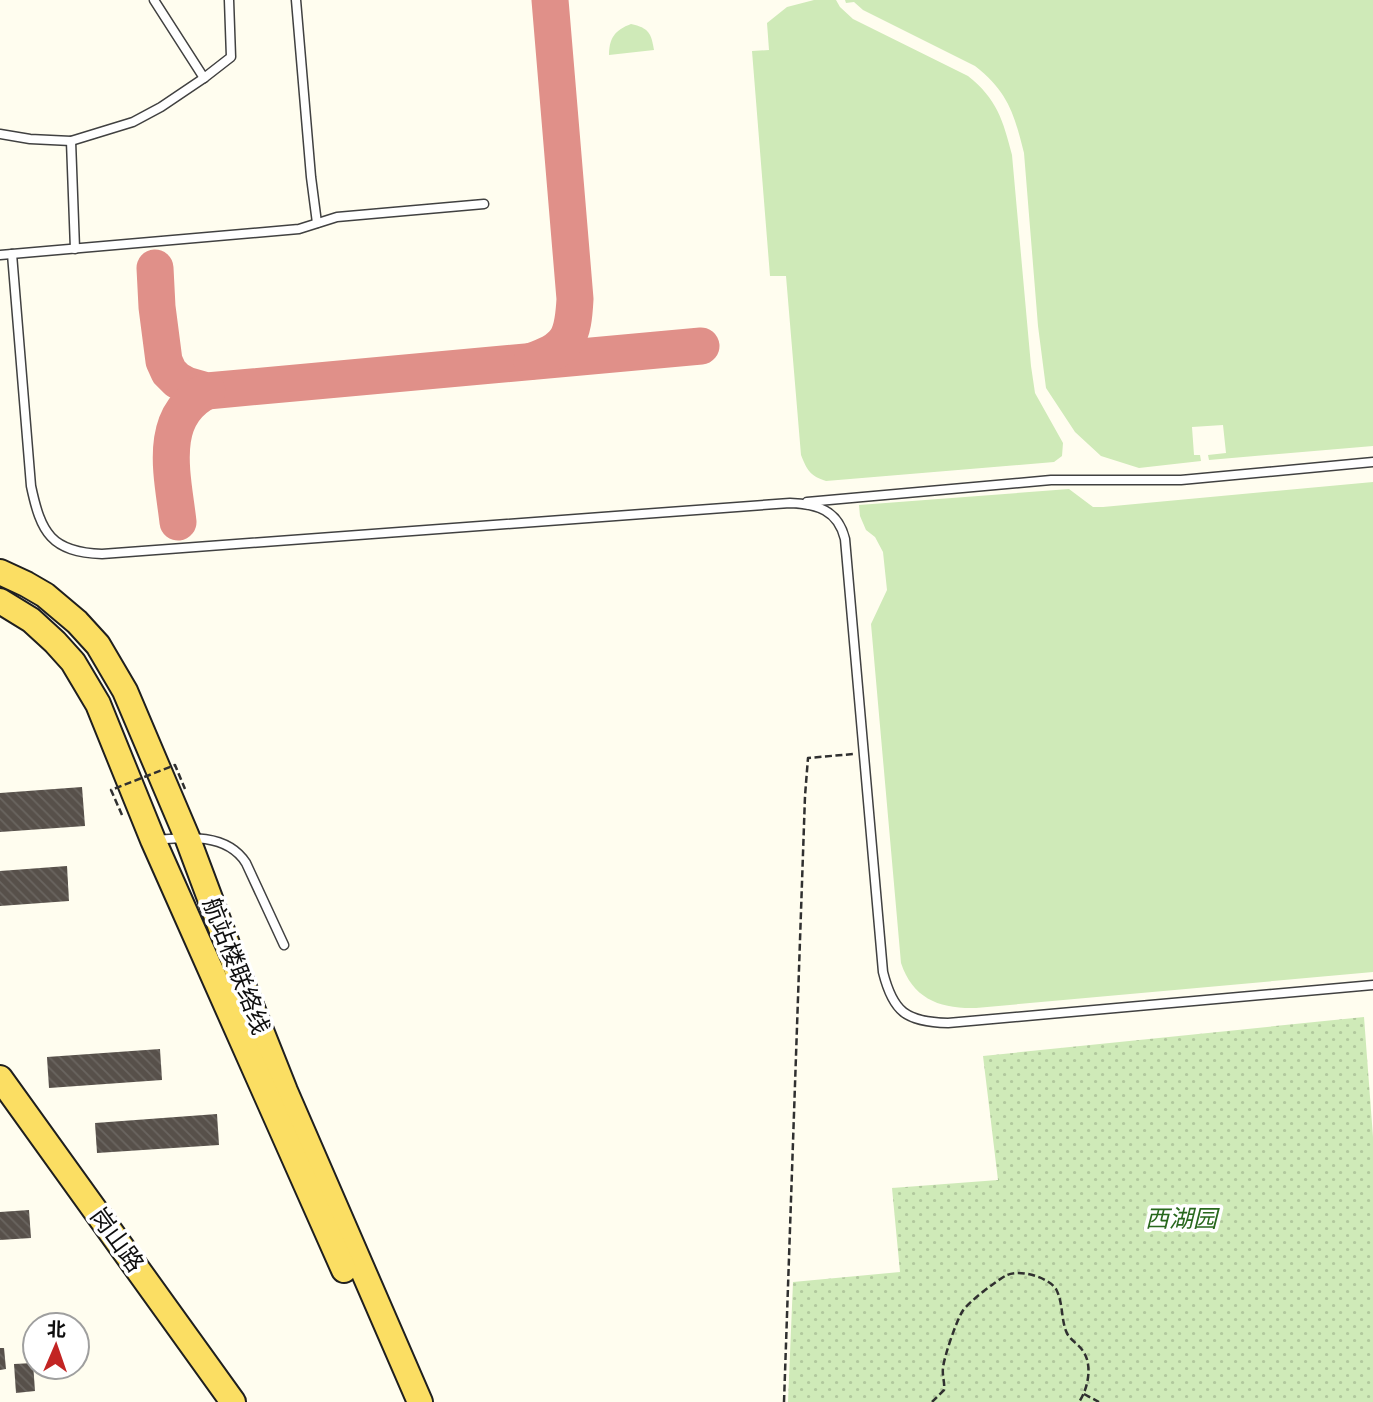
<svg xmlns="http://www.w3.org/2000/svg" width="1373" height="1402" font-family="Bitter,'Noto Sans SC',serif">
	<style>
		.grass { fill: #cfeab8 }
		.park { fill: url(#park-dots) }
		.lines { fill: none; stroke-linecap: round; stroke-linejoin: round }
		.taxiway { stroke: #e09089; stroke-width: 37 }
		.building { fill: url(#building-back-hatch) }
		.service-casing { stroke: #414141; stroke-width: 11 }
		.primary-casing { stroke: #1f1f1f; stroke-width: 28 }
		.path { stroke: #303030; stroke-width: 2.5; stroke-dasharray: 7 3.5; stroke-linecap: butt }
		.service { stroke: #fff; stroke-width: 8 }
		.primary { stroke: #fbde63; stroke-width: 24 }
		.path-bridge { stroke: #303030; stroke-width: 2.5; stroke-dasharray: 7 3.5; stroke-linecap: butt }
		.labels { text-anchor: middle; stroke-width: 7; stroke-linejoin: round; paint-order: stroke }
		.street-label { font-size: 24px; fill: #0e0e0e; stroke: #fff }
		.park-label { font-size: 24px; font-style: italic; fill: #28681d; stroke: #fff }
	</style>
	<defs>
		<pattern id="park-dots" width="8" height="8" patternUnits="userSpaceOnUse" patternTransform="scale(1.75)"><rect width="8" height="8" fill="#cfeab8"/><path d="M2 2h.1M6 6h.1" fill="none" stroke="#b1c89d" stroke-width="1.8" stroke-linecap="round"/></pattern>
		<pattern id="building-back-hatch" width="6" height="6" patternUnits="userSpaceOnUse" patternTransform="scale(1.75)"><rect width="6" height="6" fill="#57504a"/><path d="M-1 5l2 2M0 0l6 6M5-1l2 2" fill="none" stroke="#6a6560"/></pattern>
	</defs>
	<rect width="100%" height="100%" fill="#fffdef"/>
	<g class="grass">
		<path d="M814,0H836L840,7L853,19L968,76C997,99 1003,120 1012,155L1031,366L1035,393L1063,443L1062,456L1054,462L826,481C810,476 807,470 801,455L786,276H770L752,51L769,50L767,23L787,7Z"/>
		<path d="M845,0H1373V446L1209,460L1208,455L1226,453L1223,425L1192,427L1194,455H1200L1201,461L1139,468L1101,456L1075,432L1046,388L1038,326L1024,153C1014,113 1008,92 975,66L863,10L854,2L846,3Z"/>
		<path d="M631,24C649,28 651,33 654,50L609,55C609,38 615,30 631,24Z"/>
		<path d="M1373,482V972L976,1008C940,1009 913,999 901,963L871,624L887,590L883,552L875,537L866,530L860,516L859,505L1069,489L1093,507H1103Z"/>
	</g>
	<polygon class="park" points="1364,1017 1373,1137 1373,1402 788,1402 793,1282 900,1272 892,1188 998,1180 983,1056"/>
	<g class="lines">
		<g class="taxiway">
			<polyline points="155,268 157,307 164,361 169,372 177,380 186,385 207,391 701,346"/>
			<path d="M532,361C569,349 573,336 575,299L550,0"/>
			<path d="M178,522C173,477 156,416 207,391"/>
		</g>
	</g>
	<g class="building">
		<polygon points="82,787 85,826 0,832 0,793"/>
		<polygon points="67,866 69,901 0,906 0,871"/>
		<polygon points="160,1049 162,1080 49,1088 47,1057"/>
		<polygon points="217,1114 219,1145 97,1153 95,1123"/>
		<polygon points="29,1210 31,1238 0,1240 0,1212"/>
		<polygon points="0,1348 4,1348 6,1369 0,1370"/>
		<polygon points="33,1363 35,1391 16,1393 14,1364"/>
	</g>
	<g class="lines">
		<g class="service-casing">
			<g id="service">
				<polyline points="154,0 204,78"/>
				<polyline points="296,0 311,177 317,223"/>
				<polyline points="0,134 30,139 71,141 133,122 161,107 204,78 231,57 229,0"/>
				<polyline points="71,141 75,249"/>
				<path d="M12,254L31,486C41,533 51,552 102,554L790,503C817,504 838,510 845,539L883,972C893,1012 906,1022 948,1023L1373,985"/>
				<polyline points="0,255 299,229 337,217 484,204"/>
				<polyline points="807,502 1051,480 1181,480 1373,462"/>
				<path d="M156,840C187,837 227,833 246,863L284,945"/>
			</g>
		</g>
		<g class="primary-casing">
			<g id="primary">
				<polyline points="0,572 26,584 45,595 77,622 98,645 125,691 187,837 233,960 285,1091 420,1402"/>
				<polyline points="0,601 31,620 55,642 73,662 98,704 153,840 344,1270"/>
				<polyline points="0,1078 233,1402"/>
			</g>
		</g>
		<g class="path">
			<polyline points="1084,1394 1099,1402"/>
			<polyline points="784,1402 805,796 808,758 853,754"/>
			<path d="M932,1402L944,1390C945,1382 942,1376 943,1368C944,1357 956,1322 962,1312C967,1303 997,1280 1007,1275C1020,1269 1048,1277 1056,1289C1063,1302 1061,1318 1066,1331C1069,1340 1078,1343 1083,1351C1093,1365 1088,1389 1079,1402"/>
		</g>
		<use href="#service" class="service"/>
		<use href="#primary" class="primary"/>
		<polyline class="path-bridge" points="122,815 111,790 175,765 185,789"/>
	</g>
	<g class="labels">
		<g class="street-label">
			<text transform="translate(236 966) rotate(69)" y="8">航站楼联络线</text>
			<text transform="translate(117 1240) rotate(54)" y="8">岗山路</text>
		</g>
		<g class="park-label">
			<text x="1181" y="1227">西湖园</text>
		</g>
	</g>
	<g transform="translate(56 1346) rotate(2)"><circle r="33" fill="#ffffff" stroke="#9f9f9f" stroke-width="2"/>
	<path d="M0-5L12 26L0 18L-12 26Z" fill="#c22423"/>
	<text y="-10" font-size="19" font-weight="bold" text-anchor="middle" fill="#0e0e0e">北</text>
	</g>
</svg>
